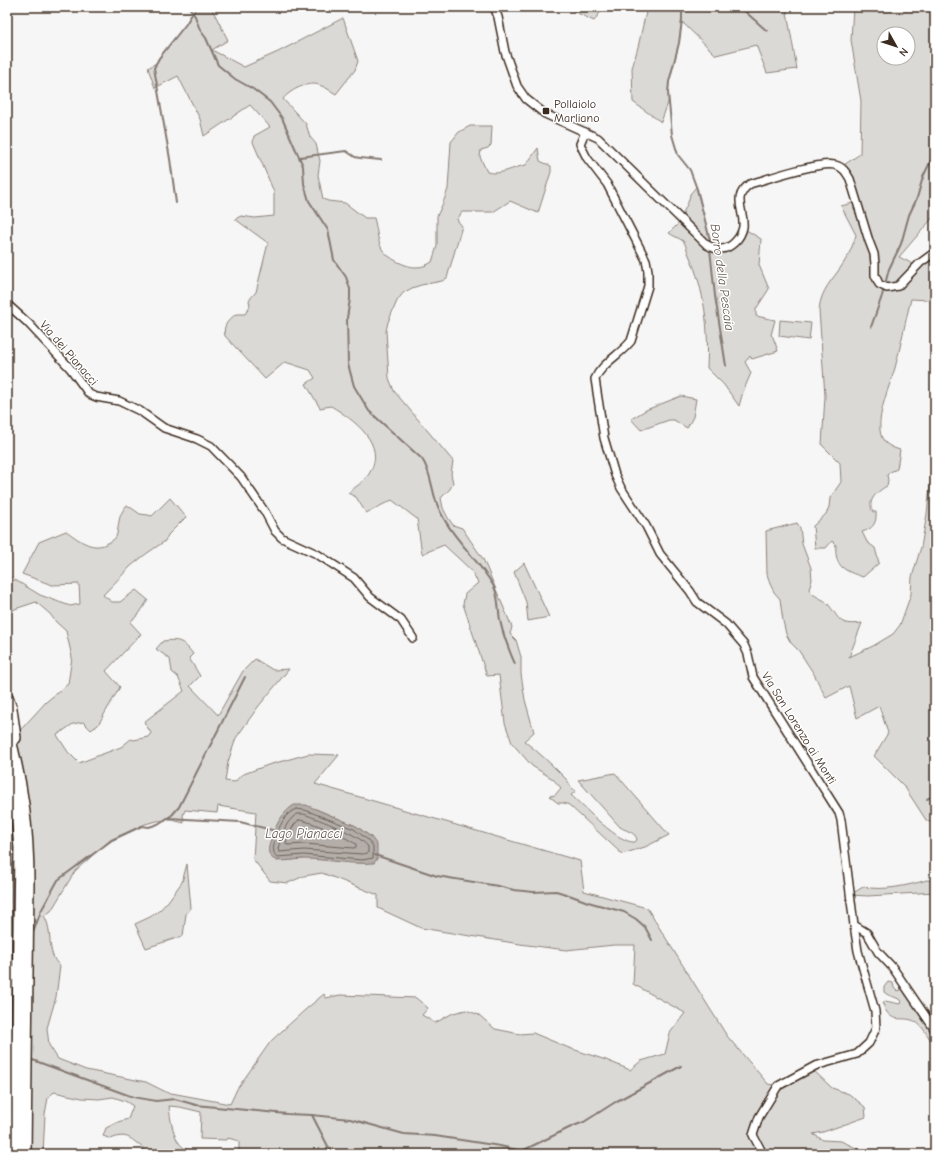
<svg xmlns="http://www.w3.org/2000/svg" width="942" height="1161" font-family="'Comic Neue',sans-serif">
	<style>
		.green { fill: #dbd9d6; stroke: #8b827a; fill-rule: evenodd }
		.water { fill: #b4aeaa; stroke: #847972 }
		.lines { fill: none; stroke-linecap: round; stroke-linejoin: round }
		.shore { stroke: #6b5f56; stroke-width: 1 }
		.stream { stroke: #847972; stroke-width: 2 }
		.minor-casing { stroke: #3b2a1e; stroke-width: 10 }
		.highway-casing { stroke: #3b2a1e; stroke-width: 14 }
		.minor { stroke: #fff; stroke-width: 7 }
		.highway { stroke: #fff; stroke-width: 11 }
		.poi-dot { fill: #3b2a1e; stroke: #fff; stroke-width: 1.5 }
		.labels { text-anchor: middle; stroke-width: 3; stroke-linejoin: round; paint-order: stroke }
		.poi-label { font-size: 12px; fill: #3b2a1e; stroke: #fff; text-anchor: start }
		.street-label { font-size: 12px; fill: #3b2a1e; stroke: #fff }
		.water-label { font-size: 13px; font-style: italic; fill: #65584f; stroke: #fff }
	</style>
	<rect width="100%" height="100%" fill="#f7f6f6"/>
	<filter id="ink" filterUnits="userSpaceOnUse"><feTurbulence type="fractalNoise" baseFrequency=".025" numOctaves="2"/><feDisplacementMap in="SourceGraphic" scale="8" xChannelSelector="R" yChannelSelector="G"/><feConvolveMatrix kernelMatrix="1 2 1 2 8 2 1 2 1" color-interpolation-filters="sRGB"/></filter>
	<g filter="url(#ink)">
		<g class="green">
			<path d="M197,7H211L228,40L212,50L244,67L278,52L343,18L358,61L355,70L336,94C331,91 325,87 319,85C308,81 290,90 283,99L306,124L310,137L316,144L320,161L318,175L323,199L328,201L345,203L365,218H374C377,228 377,240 382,249C387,258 407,268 417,267C423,267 427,265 432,262L437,246V216L443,203L448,189L451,142L459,132L470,126H492L491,145L488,148L481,150L480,157L487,172C501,176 513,167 526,165L538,148L540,161L551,166V172L538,213L510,201L493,212H462L457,220L462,226L447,278L442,281L421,285L412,288L403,293L397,301L388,322L386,331L389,378L394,391L453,461L451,474L453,483L450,489L441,498L443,508L448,518L453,525L462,528L483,559L512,627L510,634L516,640L521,657V674L525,700L534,732L524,741C539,752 553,766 566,779C571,784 568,786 576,791L571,795C584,807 619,844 635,842L637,840C636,832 626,831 620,827L578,780L615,773L669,835L645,847L622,854L569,805L564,803H558L549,796L555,795L561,788L553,779L532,766L512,743L505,723L499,675L487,676L463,604L465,594L478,583L471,570L444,545L422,554L417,519L392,500L366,513L356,497L348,493C355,487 364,482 369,474C388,444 354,420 331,406L320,408L306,384L315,378L310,370L285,362L265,379L225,336C222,325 229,320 236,314H245L250,306L249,300L256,292L268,243L235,219L241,216L255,218L274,216V192L253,142L254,136L270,127L250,105L204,136L200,119L178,76L155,88L148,68L156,63L186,24Z"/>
			<polygon points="565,7 604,7 594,21"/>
			<polygon points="644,7 786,7 797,69 767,73 756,45 716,55 682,22 679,43 669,82 668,103 661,122 633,102 632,68 638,47 646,12"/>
			<path d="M853,7H935V215L899,257L917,266L935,252V284L929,300L911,299C905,322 901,345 895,368C890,385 878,412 880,430C881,442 889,447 900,450L897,469L890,472L887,475L888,480L887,486C878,491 866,500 873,512H876C877,524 872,529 862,532L867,542L875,548L879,563L863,577C845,571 834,567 836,545L832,541L826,548H815L813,526L826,514L829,507L830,498L841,482L840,463L822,445L825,396L819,310C821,289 832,281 843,264C849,255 853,245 856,235L841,206L857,202L841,167L860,154L861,101L851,40ZM884,34H908V58H884Z"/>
			<path d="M696,187L710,240L711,246L727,248L743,228L761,239L759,265L769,289L756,309V316L775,320L771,335L773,337L778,351L752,359L750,356L745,362L751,373L743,392L739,406L724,385L707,368C709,329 705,291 689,255C687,251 686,244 683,241C679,238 673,236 669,233L682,220C682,210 689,205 690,194Z"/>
			<polygon points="780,320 811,323 809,340 779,336"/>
			<polygon points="681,396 696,399 693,417 687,428 674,420 669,420 641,430 631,419 646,410"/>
			<path d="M935,439V825L926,820L904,786L874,756L888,733L879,706L857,718L849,686L826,698L814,674L799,651L791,643L786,634L783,621L780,599L774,592L770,584L767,574L766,531L797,523L800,528L802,544L811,568L812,580L809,589C811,592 813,595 816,596C819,599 824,599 827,603C841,619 837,626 862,623L849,657L873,646L893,634L900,625L911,594L912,577L921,547L927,514Z"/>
			<path d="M170,498L186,517L168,535L165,541L146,554L131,566L103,595L112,602H120L136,590L148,600L139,614L130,622L141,634L106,671L120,687L98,725L91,730L83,722L73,724L57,735L68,752L79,763L121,747L131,739L134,740L148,737L151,733L144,722L184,691L178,677L172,672L170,659L156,649L163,641C180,639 183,641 193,654L189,658L200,676L190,686L218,715L243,671L255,659L273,670L289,669L258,707L236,738L228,762L225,781L235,782L241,775L268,765L308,754L339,755L315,784L580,861L584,891L647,908L727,1036L768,1084L778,1086L811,1068L832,1088L849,1094L865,1107L866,1117L823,1132L813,1134L823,1140L841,1141L869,1154H365L355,1150L349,1154H239V1141L228,1138L227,1140L200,1139L201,1112L180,1107L169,1106C170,1117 173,1141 184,1148C187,1150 193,1150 196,1151L199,1154H142L143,1148C131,1139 127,1132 111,1139L103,1136L106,1128L118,1122L128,1119L133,1106L125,1101L113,1097L99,1099L82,1098L54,1092L48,1098L45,1114L43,1154H25L24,811L26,790L15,736L46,702L68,684L72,657L66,631L56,622L50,614L36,602L15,609L7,614V575L40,595L70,606L80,604L79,584L52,585L22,574L39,542L66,531C78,539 91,551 106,544C110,542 114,540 116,537C118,532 118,526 119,521C120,515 123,509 127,505L140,514L148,515L152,516ZM218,806L256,812L253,859L270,881L288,883L304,876L322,873L378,895V908L421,928L520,944L566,950L614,945H635L633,984L685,1013L670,1033L665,1054L641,1061L630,1070L606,1060L569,1048L533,1033L520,1034L495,1029L479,1015L466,1010L453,1013L435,1023L422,1015L428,1008L416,998L340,995L326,998L324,994L305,1010L271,1041L237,1089L230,1104L166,1092L146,1082L86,1070L58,1059L49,1045L47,1028L56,997L60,966C45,953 54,931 44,916L51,911L75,871L110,840L145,824L157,821L172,820L184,823L183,815L185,810L217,813ZM316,809L356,826L371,837L303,859L276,861Z"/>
			<polygon points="524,563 549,617 528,621 526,602 514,572"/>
			<polygon points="7,760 17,815 16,1154 7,1154"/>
			<polygon points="187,864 191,908 186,914 183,936 146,948 135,924 150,917 160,910 169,900 182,882"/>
			<path d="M927,880L935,881V892L868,896L850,895L863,887C884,891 906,886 927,880Z"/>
			<path d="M895,969L935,1030V1046C929,1039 924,1027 916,1022C903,1014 891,1027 883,1004L885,1001L900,1004L901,1001C896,996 889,997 884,992V987L888,982L893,983L894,988L897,991L901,990L900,986L894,975Z"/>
		</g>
		<path class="water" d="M294,805H306L356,826L371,837L377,845V859L374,863C350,865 327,859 303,859C295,859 276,864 271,857C266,851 270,843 272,837C276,824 283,812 294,805Z"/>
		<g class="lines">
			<g class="shore">
				<path d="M296,809L305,810L354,829L368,840L373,846V858L362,860L304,855L277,857C267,850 281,821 288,814C290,812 294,810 296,809Z"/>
				<path d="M297,814H304C317,819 362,835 368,847C368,849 368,851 368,853L362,854L304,850L279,852L278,849C281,837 285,821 297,814Z"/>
				<path d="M299,820C312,821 345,837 356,844V847L354,848L305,844L287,845L286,843C288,836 292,825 299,820Z"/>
			</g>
			<g class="stream">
				<path d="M189,7L195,16L200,30L206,38L218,65L235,79L253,89L270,102L282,118L303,166L304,184L309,201L328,230L334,260L346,277L350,289V299L347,318L348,364L354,386L369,411L422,459C433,475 431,494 440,511C453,539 477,558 493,585C499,595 498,609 500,620C503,636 509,650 515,664"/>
				<polyline points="682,7 682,20 679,43 669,82 668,92 672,135 678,155 690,170 697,189 710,240 710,244"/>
				<polyline points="740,7 767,31"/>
				<polyline points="300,157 346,151 355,157 360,158 381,160"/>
				<polyline points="176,203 170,159 154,68 159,58 186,24 193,12"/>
				<polyline points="710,249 715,296 726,366"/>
				<polyline points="871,327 882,296 889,269 901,244 909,215 917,198 923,177 935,152"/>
				<polyline points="927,799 935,795"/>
				<polyline points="168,818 240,822 276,831"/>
				<polyline points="375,855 437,876 498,886 514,890 533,892 556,891 569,895 588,902 624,912 636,919 645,927 652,940"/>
				<polyline points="33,933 41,911 58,880 112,840 142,826 149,827 158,824 172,815 179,807 245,677"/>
				<polyline points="7,991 13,978"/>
				<polyline points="7,1049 13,1051"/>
				<polyline points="30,1059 133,1097 156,1101 175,1099 196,1105 287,1114 312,1115 350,1119 404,1134 435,1136 500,1146 536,1154"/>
				<polyline points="312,1115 332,1154"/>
				<polyline points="524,1150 571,1127 584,1122 617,1101 681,1066"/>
			</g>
			<g class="minor-casing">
				<g id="minor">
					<path d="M494,7L498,17L505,52L517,86L526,99L545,114L598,138L707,245C711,247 715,249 719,249C730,250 741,238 743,227C745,211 731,197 750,184C767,179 819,161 835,165C843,167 846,172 850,179L869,241L874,254L875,264V275L879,284L887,288L898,286L920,263L935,252"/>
					<path d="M585,132L580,144L587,158L607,184L646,260L648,271V286L631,341C620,355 602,363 595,379L604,438L615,475L621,488L646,526L660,554L690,591L697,602L726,624L744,645L748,654L753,677L839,813L841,820L854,925L858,951L875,1011L876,1028L869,1043L857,1054L815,1066L778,1086L759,1117L753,1135L763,1154"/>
					<polyline points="7,304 28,323 70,368 89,394 96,397 119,401 140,411 164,428 197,439 211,446 241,477 265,512 275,531 282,538 317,554 354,578 370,597 401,620 413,638"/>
					<polyline points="854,925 867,933 878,952 893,968 935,1030"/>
				</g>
			</g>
			<g class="highway-casing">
				<g id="highway">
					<polyline points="7,698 11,709 15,738"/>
					<path d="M7,729C22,782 28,828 28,882L25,1154"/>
					<polyline points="7,760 17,815 20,848 16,1154"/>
				</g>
			</g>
			<use href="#minor" class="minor"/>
			<use href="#highway" class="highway"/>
		</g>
	</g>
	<rect class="poi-dot" x="542" y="107" width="8" height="8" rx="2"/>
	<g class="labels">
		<g class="poi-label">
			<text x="554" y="108">Pollaiolo<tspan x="554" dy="14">Marliano</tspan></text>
		</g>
		<g class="street-label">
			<text transform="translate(69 353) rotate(49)" y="4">Via dei Pianacci</text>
			<text transform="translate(799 728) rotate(58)" y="4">Via San Lorenzo ai Monti</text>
		</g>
		<g class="water-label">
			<text transform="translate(723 277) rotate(82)" y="5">Borro della Pescaia</text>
			<text x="304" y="838">Lago Pianacci</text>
		</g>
	</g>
	<rect width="942" height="1161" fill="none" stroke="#fff" stroke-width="24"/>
	<rect x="12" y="12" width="918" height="1137" fill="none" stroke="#3b2a1e" stroke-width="1.5" filter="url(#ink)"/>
	<g transform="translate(896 46) rotate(129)"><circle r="19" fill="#ffffff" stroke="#b1aaa5"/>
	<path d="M0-3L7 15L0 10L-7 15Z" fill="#3b2a1e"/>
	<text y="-6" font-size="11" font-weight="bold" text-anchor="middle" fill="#3b2a1e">N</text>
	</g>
</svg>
